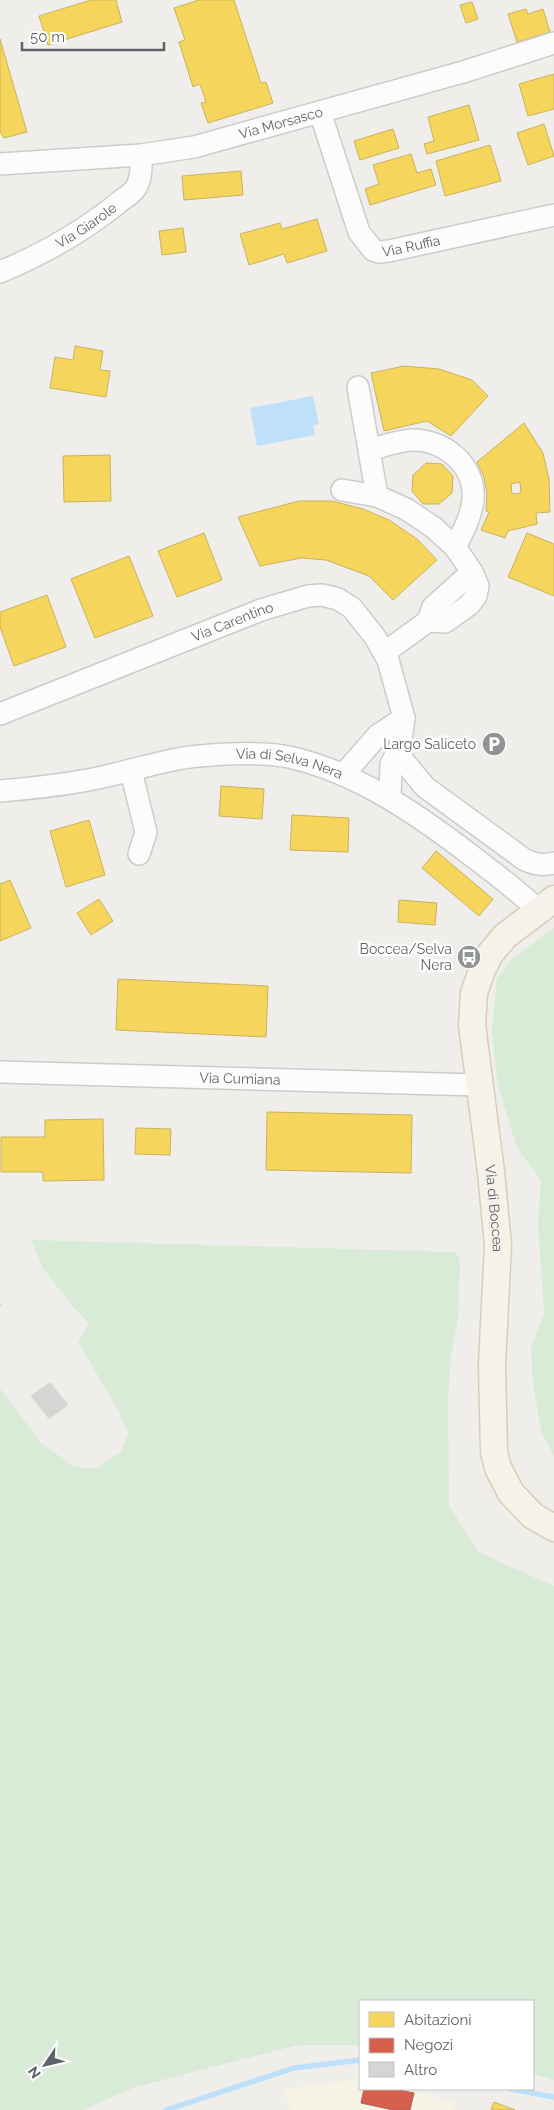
<svg xmlns="http://www.w3.org/2000/svg" width="554" height="2110" font-family="Raleway,sans-serif">
	<style>
		.commercial { fill: #f7f3e4 }
		.green { fill: #d8ebd6 }
		.water { fill: #bfe0f9 }
		.homes { fill: #f6d55c; stroke: #c9b360; fill-rule: evenodd }
		.shops { fill: #d6604d; stroke: #b26155 }
		.lines { fill: none; stroke-linecap: round; stroke-linejoin: round }
		.stream { stroke: #bfe0f9; stroke-width: 5.5 }
		.building { fill: #d6d5d3; stroke: #deddd9 }
		.minor-casing { stroke: #cbcccc; stroke-width: 24 }
		.major-casing { stroke: #d7ceb8; stroke-width: 29 }
		.path { stroke: #cacfcc; stroke-width: 3; stroke-dasharray: 5 2.5; stroke-linecap: butt }
		.minor { stroke: #fdfcfc; stroke-width: 21 }
		.major { stroke: #f4f2e9; stroke-width: 26 }
		.labels { text-anchor: middle; stroke-width: 5; stroke-linejoin: round; paint-order: stroke }
		.street-label { font-size: 14px; fill: #5f6368; stroke: #fff }
		.poi-label { font-size: 14px; fill: #5f6368; stroke: #fff; text-anchor: end }
	</style>
	<rect width="100%" height="100%" fill="#efeeea"/>
	<polygon class="commercial" points="356,2075 360,2076 360,2089 406,2089 457,2103 453,2110 290,2110 284,2089 354,2080"/>
	<g class="green">
		<polygon points="554,928 554,1456 541,1431 533,1383 531,1347 544,1313 538,1222 541,1180 517,1148 497,1081 492,1031 497,979 512,959"/>
		<polygon points="32,1240 455,1252 460,1260 458,1320 451,1355 448,1401 449,1505 478,1552 554,1586 554,2080 533,2074 533,2001 360,2001 360,2045 298,2045 135,2087 83,2110 0,2110 0,1389 41,1443 73,1466 96,1469 122,1451 128,1433 116,1406 78,1342 89,1323 69,1302 42,1267"/>
	</g>
	<polygon class="water" points="313,396 319,424 313,425 315,435 257,446 250,408"/>
	<g class="homes">
		<polygon points="91,0 116,0 122,22 48,45 39,16"/>
		<polygon points="199,0 234,0 261,83 266,82 273,103 208,123 201,103 206,102 200,84 193,87 179,42 185,40 174,8"/>
		<polygon points="472,2 478,19 466,23 460,5"/>
		<polygon points="526,9 528,14 543,9 550,32 517,42 508,14"/>
		<polygon points="0,39 27,132 4,138 0,132"/>
		<polygon points="554,74 554,109 528,116 519,84"/>
		<polygon points="469,105 479,140 427,154 424,144 434,141 428,117"/>
		<polygon points="544,124 554,156 528,165 517,133"/>
		<polygon points="393,129 399,148 360,160 354,141"/>
		<polygon points="490,145 501,181 445,196 436,161"/>
		<polygon points="411,154 417,173 431,169 436,185 370,205 365,189 379,184 373,165"/>
		<polygon points="241,171 243,195 184,200 182,176"/>
		<polygon points="317,219 327,251 287,263 284,254 249,265 240,234 280,223 282,229"/>
		<polygon points="183,228 186,252 162,255 159,231"/>
		<polygon points="75,346 103,351 100,370 110,371 106,397 50,388 55,357 73,360"/>
		<polygon points="404,366 439,369 472,380 488,396 451,436 427,421 384,431 371,373"/>
		<path d="M524,423L543,453L549,479L550,512L536,513L537,524L508,531L505,538L481,530L489,512L486,511L487,494L484,477L477,462ZM520,482L521,493L512,494L511,484Z"/>
		<polygon points="110,455 111,501 64,502 63,456"/>
		<polygon points="426,463 442,464 453,476 452,493 439,504 423,504 412,491 413,475"/>
		<polygon points="299,501 332,501 363,509 389,520 417,539 437,560 393,600 369,576 326,560 301,558 260,566 238,517"/>
		<polygon points="204,533 222,580 177,597 158,551"/>
		<polygon points="527,533 554,544 554,596 508,577"/>
		<polygon points="129,556 153,616 95,638 71,579"/>
		<polygon points="47,595 66,647 14,666 0,627 0,612"/>
		<polygon points="221,786 264,789 262,819 219,816"/>
		<polygon points="292,815 349,818 348,852 290,850"/>
		<polygon points="89,820 105,875 66,887 50,831"/>
		<polygon points="436,851 493,899 479,916 422,868"/>
		<polygon points="10,880 31,928 0,941 0,884"/>
		<polygon points="99,899 113,921 91,935 77,913"/>
		<polygon points="399,900 437,903 435,925 398,922"/>
		<polygon points="118,979 268,986 266,1037 116,1030"/>
		<polygon points="267,1112 412,1115 411,1173 266,1170"/>
		<polygon points="103,1119 104,1180 43,1181 43,1172 1,1172 1,1137 45,1137 45,1120"/>
		<polygon points="136,1128 171,1129 170,1155 135,1154"/>
		<polygon points="494,2102 515,2110 491,2110"/>
	</g>
	<polygon class="shops" points="364,2089 394,2089 414,2093 410,2110 393,2110 361,2103"/>
	<g class="lines">
		<g class="stream">
			<polyline points="511,2089 554,2097"/>
			<polyline points="166,2110 294,2068 360,2060"/>
		</g>
	</g>
	<polygon class="building" points="50,1382 68,1405 49,1419 31,1396"/>
	<g class="lines">
		<g class="minor-casing">
			<g id="minor">
				<path id="s1" d="M320,112L359,232L373,250L379,252L389,251L554,215"/>
				<path id="s2" d="M0,164L141,155L194,147L463,72L554,43"/>
				<path id="s3" d="M0,272C41,255 82,232 117,204C122,199 131,195 135,189C142,179 141,167 141,155"/>
				<polyline points="358,387 377,496"/>
				<path d="M370,450C383,446 397,441 411,440C444,439 476,465 473,500C471,517 463,532 455,547"/>
				<polyline points="342,490 377,496 406,509 433,527 455,547 472,572 433,607 428,621 384,653"/>
				<polyline points="428,621 445,622 469,605 476,596 478,586 472,572"/>
				<path id="s4" d="M0,714L261,610L308,596L322,595L338,599L352,608L375,637L388,660L404,718L400,747L391,764L390,798"/>
				<path d="M397,753L425,787L525,860C535,864 543,866 554,863"/>
				<polyline points="131,771 146,832 139,854"/>
				<polyline points="343,775 378,735 404,718"/>
				<path id="s5" d="M0,791C33,788 66,785 98,778C126,772 154,763 183,758C210,754 262,751 289,757C356,772 414,812 468,853C492,871 517,890 538,910"/>
				<path id="s6" d="M0,1072L479,1085"/>
			</g>
		</g>
		<g class="major-casing">
			<g id="major">
				<path id="s7" d="M554,899L505,936L490,954L482,970L474,993L472,1025L491,1172L498,1245L492,1365L494,1452L498,1468L511,1493L533,1516L554,1528"/>
			</g>
		</g>
		<polyline class="path" points="0,1304 0,1305"/>
		<use href="#minor" class="minor"/>
		<use href="#major" class="major"/>
	</g>
	<defs>
		<g id="parking-disc" transform="scale(1.25)"><circle r="9.5" fill="#919496" stroke="#fff"/><path d="M-3.5-5.5H1a3.5 3.5 0 0 1 0 7H-1V5.5H-3.5ZM-1-3.4V-.6H.8a1.4 1.4 0 0 0 0-2.8Z" fill="#fff"/></g>
		<g id="bus-disc" transform="scale(1.25)"><circle r="9.5" fill="#919496" stroke="#fff"/><path d="M-5-6H5V4H4V6H2V4H-2V6H-4V4H-5ZM-3.5-4V0h7V-4ZM-3.5 1.2v1.5H-2V1.2ZM2 1.2v1.5H3.5V1.2Z" fill="#fff"/></g>
	</defs>
	<g fill-rule="evenodd">
		<use href="#parking-disc" x="494" y="744"/>
		<use href="#bus-disc" x="469" y="957"/>
	</g>
	<g class="labels">
		<g class="street-label">
			<text dy="5" stroke="none"><textPath href="#s2" startOffset="285">Via Morsasco</textPath></text>
			<text dy="5" stroke="none"><textPath href="#s3" startOffset="98">Via Giarole</textPath></text>
			<text dy="5" stroke="none"><textPath href="#s1" startOffset="188">Via Ruffia</textPath></text>
			<text dy="5" stroke="none"><textPath href="#s4" startOffset="250">Via Carentino</textPath></text>
			<text dy="5" stroke="none"><textPath href="#s5" startOffset="294">Via di Selva Nera</textPath></text>
			<text dy="5" stroke="none"><textPath href="#s6" startOffset="240">Via Cumiana</textPath></text>
			<text dy="5" stroke="none"><textPath href="#s7" startOffset="344">Via di Boccea</textPath></text>
		</g>
		<g class="poi-label">
			<text x="476" y="749">Largo Saliceto</text>
			<text x="452" y="954">Boccea/Selva<tspan x="452" dy="16">Nera</tspan></text>
		</g>
	</g>
	<rect x="359" y="2000" width="175" height="90" fill="#ffffff" stroke="#bfc1c3"/>
	<rect x="369" y="2012" width="25" height="15" fill="#f6d55c" stroke="#bfc1c3"/>
	<text x="404" y="2025" font-size="15" fill="#5f6368">Abitazioni</text>
	<rect x="369" y="2038" width="25" height="15" fill="#d6604d" stroke="#bfc1c3"/>
	<text x="404" y="2050" font-size="15" fill="#5f6368">Negozi</text>
	<rect x="369" y="2062" width="25" height="15" fill="#d6d5d3" stroke="#bfc1c3"/>
	<text x="404" y="2075" font-size="15" fill="#5f6368">Altro</text>
	<g transform="translate(45 2065) rotate(235)" stroke="#ffffff" stroke-width="4" paint-order="stroke">
	<path d="M0-4L9 19L0 12L-9 19Z" fill="#5f6368"/>
	<text y="-8" font-size="14" font-weight="bold" text-anchor="middle" fill="#5f6368">N</text>
	</g>
	<path d="M22 42v8h142v-8" fill="none" stroke="#5f6368" stroke-width="2.5"/>
	<text x="30" y="42" font-size="15" fill="#5f6368" stroke="#ffffff" stroke-width="4" paint-order="stroke">50 m</text>
</svg>
